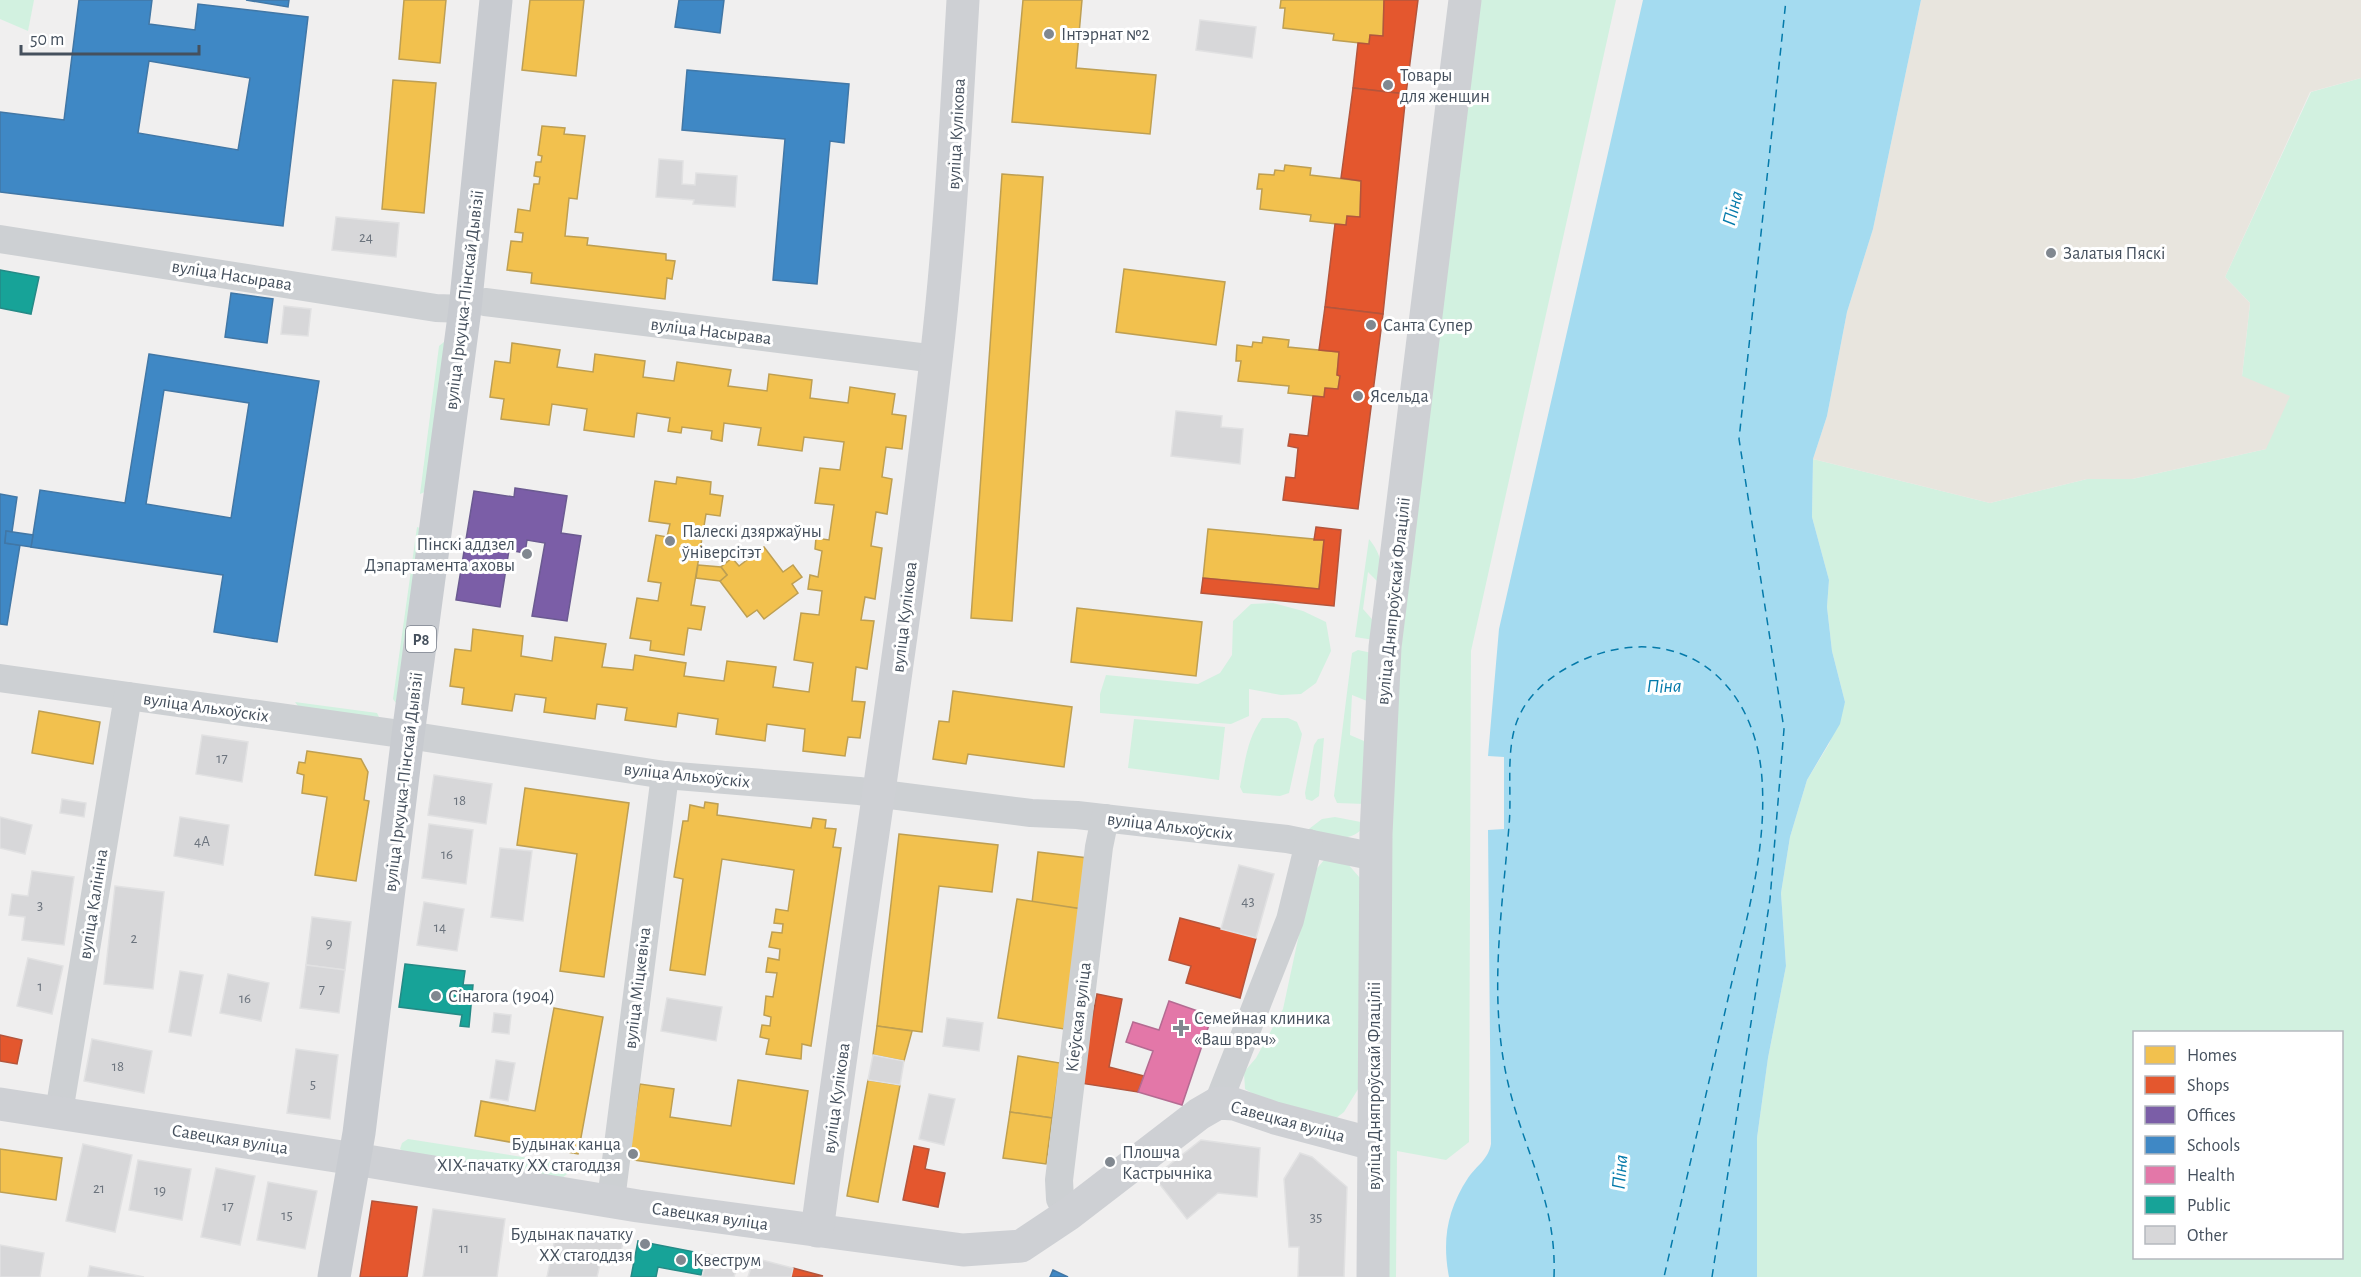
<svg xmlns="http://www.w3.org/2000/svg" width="2361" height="1277" font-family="'Alegreya Sans',sans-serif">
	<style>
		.green { fill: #d2f1e0; fill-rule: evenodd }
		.sand { fill: #e8e5de }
		.water { fill: #a4dbf0 }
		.homes { fill: #f2c14e; stroke: #be9f52; stroke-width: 1.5 }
		.shops { fill: #e4572e; stroke: #b4553c; stroke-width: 1.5 }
		.offices { fill: #7b5ea7; stroke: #6b5a91; stroke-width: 1.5 }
		.schools { fill: #3f88c5; stroke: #4177a6; stroke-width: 1.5; fill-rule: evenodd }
		.health { fill: #e377a8; stroke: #b46b92; stroke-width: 1.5 }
		.public { fill: #17a398; stroke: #258a86; stroke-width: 1.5 }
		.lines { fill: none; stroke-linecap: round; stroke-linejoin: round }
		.ferry { stroke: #047aaa; stroke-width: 1.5; stroke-dasharray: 8 6; stroke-linecap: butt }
		.building { fill: #d7d7d9; stroke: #e1e1e2; stroke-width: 1.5 }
		.street { stroke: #cdd0d3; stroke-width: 28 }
		.secondary { stroke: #ced0d4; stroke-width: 33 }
		.primary { stroke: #c8cbd0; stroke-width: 33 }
		.poi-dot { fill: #818890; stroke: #fff; stroke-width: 2 }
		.labels { text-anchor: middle; stroke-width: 6; stroke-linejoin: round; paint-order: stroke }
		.number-label { font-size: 15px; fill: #6b737d }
		.shield { fill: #fff; stroke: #7d848e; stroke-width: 1.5 }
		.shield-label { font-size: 16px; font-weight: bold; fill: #45505d }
		.poi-label { font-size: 18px; fill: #45505d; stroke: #fff; text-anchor: start }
		.street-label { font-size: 18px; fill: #45505d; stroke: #fff }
		.water-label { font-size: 20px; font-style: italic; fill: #047aaa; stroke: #fff }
	</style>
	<rect width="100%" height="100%" fill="#f0efef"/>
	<g class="green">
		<polygon points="0,0 34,0 28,31 0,19"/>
		<polygon points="1478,0 1616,0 1471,651 1469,1142 1446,1160 1397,1151 1396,1277 1385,1277 1381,817"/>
		<path d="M2361,78V1277H1757V1138L1768,1058L1786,966L1781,893L1790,837L1807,780L1829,744L1845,702L1832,651L1827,607L1829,580L1812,517L1813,459L1990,503L2087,479H2132L2266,449L2242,376L2250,303L2225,277L2311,92ZM2134,1032H2342V1258H2134Z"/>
		<polygon points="444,342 449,344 427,491 420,494 439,346"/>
		<polygon points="417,527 420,528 396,703 393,699"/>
		<path d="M1369,539C1381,554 1383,565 1380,584L1368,572L1363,609L1377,625L1374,640L1355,637Z"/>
		<polygon points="1273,603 1303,611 1326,622 1331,651 1316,683 1301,694 1281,695 1249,689 1249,716 1231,724 1100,713 1100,694 1106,675 1198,684 1220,673 1232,655 1233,621 1251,604"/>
		<polygon points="1358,650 1372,653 1367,701 1352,695 1350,735 1364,741 1365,804 1337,803 1334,796 1352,653"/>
		<polygon points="295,702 377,713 379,717 301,710"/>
		<path d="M1262,718H1288L1297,722L1302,734L1289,793L1280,796L1243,793L1240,787C1245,762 1247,739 1262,718Z"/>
		<polygon points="1134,719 1225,727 1219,780 1128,768"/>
		<polygon points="1324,738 1319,796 1312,801 1306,799 1305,793 1314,745 1318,739"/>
		<path d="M1335,817L1366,823C1354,846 1327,836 1305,832L1322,819Z"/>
		<polygon points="1325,859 1347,863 1360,878 1363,1081 1344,1112 1327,1125 1262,1099 1245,1089 1244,1072 1256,1058 1283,1009 1312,874"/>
		<polygon points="408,1139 561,1163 568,1166 567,1174 561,1179 406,1153 400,1149 402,1143"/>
	</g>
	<polygon class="sand" points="1921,0 2361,0 2361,78 2310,92 2225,277 2250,303 2242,376 2290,396 2266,449 2132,479 2087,479 1990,503 1813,459 1827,416 1847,312 1873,229"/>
	<path class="water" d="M1643,0H1921L1873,229L1847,312L1827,416L1813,459L1812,517L1829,580L1827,607L1832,651L1845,702L1840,724L1807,780L1790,837L1781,893L1786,966L1768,1058L1757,1138V1277H1449C1442,1240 1447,1210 1468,1178C1477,1165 1488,1160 1491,1144L1488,830L1504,829V757L1488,756L1499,629Z"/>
	<g class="homes">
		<polygon points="404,0 446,0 440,63 399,59"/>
		<polygon points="530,0 584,0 576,76 522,70"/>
		<polygon points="1023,0 1082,0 1076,68 1156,75 1150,134 1012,122"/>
		<polygon points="1281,0 1384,0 1383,36 1370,35 1369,44 1333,40 1334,34 1283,28 1285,8 1280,8"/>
		<polygon points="393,80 436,83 424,213 382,209"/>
		<polygon points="542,126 565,128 564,134 585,136 577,199 569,198 565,236 588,238 587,245 666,254 666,260 675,261 672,279 667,278 665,299 531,283 532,273 507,270 511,241 522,242 523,233 515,232 518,209 530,211 534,184 539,184 540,177 534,176 536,162 541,162 542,156 538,155"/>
		<polygon points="1285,165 1311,168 1310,175 1361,181 1360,217 1347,216 1346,225 1310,221 1311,215 1260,209 1262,189 1257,189 1259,174 1274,175 1275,170 1284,171"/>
		<polygon points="1002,174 1043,177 1012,621 971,618"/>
		<polygon points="1124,269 1225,282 1216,345 1116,332"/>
		<polygon points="1263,337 1289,340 1288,347 1339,352 1337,375 1340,376 1338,389 1325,388 1324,397 1288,393 1289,386 1238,381 1241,361 1236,361 1237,345 1252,347 1253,342 1262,343"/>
		<polygon points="512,343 560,350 557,367 593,372 595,354 645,361 643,377 674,381 677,362 731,370 728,386 767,391 769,374 812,380 810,398 848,403 850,387 895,394 892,414 906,416 902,449 886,447 882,477 892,479 887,514 876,512 871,546 882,548 875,599 865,597 861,620 874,621 867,669 856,667 852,701 865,702 860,738 848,737 845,756 803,751 805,729 767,724 765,741 716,734 718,719 678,713 676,727 625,720 627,708 597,704 595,719 544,712 546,698 515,694 512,711 462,704 464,688 450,686 455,649 471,651 473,629 523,636 521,656 552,661 555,637 606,644 602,667 633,670 635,655 686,663 684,676 724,681 727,661 776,667 773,687 809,692 813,663 794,660 801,613 819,615 822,591 808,589 810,575 818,577 822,551 815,549 816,538 829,540 834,505 815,503 820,468 840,470 844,442 804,437 802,451 758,445 761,428 724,423 722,441 711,439 712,431 682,427 681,433 668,431 670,418 637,413 634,437 584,430 587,409 552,404 549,425 501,419 504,399 490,397 495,361 510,363"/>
		<polygon points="677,477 711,482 710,494 723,496 720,516 706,514 691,605 705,607 701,630 688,628 684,655 650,650 651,641 630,638 637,598 658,601 661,583 648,581 656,535 667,537 670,524 649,521 655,481 676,484"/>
		<polygon points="1208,529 1324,540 1319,589 1203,578"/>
		<polygon points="764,547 783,572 793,565 802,577 792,584 798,593 764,619 757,610 747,617 720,581 727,575 721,567 732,558 739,566"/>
		<polygon points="698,565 721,567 727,575 720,581 696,578"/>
		<polygon points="1077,608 1202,622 1196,676 1071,662"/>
		<polygon points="953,691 1072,707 1064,767 968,754 966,764 933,759 939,721 949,722"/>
		<polygon points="39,711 100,722 93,764 32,753"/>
		<polygon points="307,751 361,759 368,772 364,800 369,801 356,881 315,875 327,797 302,793 304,775 297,773 299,762 305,763"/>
		<polygon points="525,788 629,803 604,977 560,971 577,854 517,845"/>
		<polygon points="705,802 718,804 717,815 811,828 813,818 826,820 825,828 836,829 833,847 841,848 811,1046 802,1044 801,1059 766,1054 769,1039 760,1037 762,1025 770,1026 771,1017 764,1015 766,996 773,997 777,973 766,972 768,958 779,960 780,949 769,947 772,932 782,933 783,924 774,923 776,909 788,911 794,870 722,859 705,975 670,970 683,879 674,877 683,821 688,821 690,805 704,808"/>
		<polygon points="899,834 998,845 992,892 939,886 922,1032 877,1026"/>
		<polygon points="1038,852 1088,858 1082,909 1032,903"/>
		<polygon points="1017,899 1082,909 1064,1029 998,1018"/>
		<polygon points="554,1008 603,1017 578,1154 475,1136 481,1101 535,1111"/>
		<polygon points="877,1026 912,1031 904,1061 873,1055"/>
		<polygon points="1018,1056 1060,1063 1052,1118 1010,1112"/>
		<polygon points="738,1080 808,1091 794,1184 628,1159 640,1084 674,1089 670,1117 731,1126"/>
		<polygon points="868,1080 900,1085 878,1202 847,1196"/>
		<polygon points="1010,1112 1052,1118 1046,1164 1003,1158"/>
		<polygon points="0,1149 62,1158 56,1200 0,1192"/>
	</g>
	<g class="shops">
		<polygon points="1384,0 1418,0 1406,94 1353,88 1358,43 1369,44 1370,35 1383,36"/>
		<polygon points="1353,88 1406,94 1383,314 1325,307 1335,224 1346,225 1347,216 1360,217 1361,181 1341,178"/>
		<polygon points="1325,307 1383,314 1358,509 1283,500 1286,477 1295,478 1298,448 1288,446 1290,434 1308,436 1313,396 1324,397 1325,388 1338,389 1340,376 1337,375 1339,352 1319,350"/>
		<polygon points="1316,527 1341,530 1334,606 1201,593 1203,578 1319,589 1324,540 1314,540"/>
		<polygon points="1180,918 1256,938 1240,998 1186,983 1191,966 1169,960"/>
		<polygon points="1097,994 1122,999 1109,1067 1144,1076 1138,1092 1080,1083"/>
		<polygon points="0,1035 22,1040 17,1064 0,1061"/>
		<polygon points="914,1146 929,1149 925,1169 945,1173 938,1207 903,1200"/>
		<polygon points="372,1201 417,1207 407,1277 360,1277"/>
		<polygon points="793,1268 823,1276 791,1277"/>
	</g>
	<polygon class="offices" points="515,488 567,496 561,533 581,536 567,621 532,616 545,543 527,540 525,553 509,550 500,607 456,600 474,491 514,497"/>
	<g class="schools">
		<path d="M79,0H152L149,24L195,30L198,4L308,17L283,226L0,192V112L64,120ZM149,61L250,78L238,150L138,133Z"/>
		<polygon points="246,0 289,0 288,7"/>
		<polygon points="679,0 724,0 720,33 675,27"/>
		<polygon points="687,70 849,84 844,143 830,141 817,284 773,280 785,139 682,130"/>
		<polygon points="231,293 273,299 267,343 225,337"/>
		<path d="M149,354L319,381L277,642L214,632L223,575L31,547L40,490L125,503ZM164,390L249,403L231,518L146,504Z"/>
		<polygon points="0,494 17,497 12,532 6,531 5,543 20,545 7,625 0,624"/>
		<polygon points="6,531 33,535 31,547 5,543"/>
		<polygon points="1053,1270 1068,1277 1050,1277"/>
	</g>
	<polygon class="health" points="1169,1001 1212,1016 1182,1105 1138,1092 1153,1051 1126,1042 1133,1022 1159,1030"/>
	<g class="public">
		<polygon points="0,270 39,277 31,314 0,308"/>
		<polygon points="405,964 465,971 463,985 473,985 469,1027 460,1026 462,1015 399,1007"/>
		<polygon points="638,1241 705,1254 701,1275 658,1267 656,1277 631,1277"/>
	</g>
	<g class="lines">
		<g class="ferry">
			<path d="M1554,1277C1557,1202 1524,1152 1508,1083C1488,998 1502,912 1509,826C1512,794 1506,758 1515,727C1524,696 1551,675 1578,662C1675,617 1755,677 1762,779C1767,851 1746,920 1730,990C1708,1086 1686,1181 1664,1277"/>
			<polyline points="1712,1277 1770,899 1784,729 1739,439 1786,0"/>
		</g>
	</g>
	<g class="building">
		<polygon points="1200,20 1256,27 1252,58 1196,50"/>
		<polygon points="659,159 683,161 682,184 695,185 696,173 737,176 735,207 693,204 694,200 656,197"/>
		<polygon points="336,217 399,223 396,257 332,250"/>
		<polygon points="284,306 311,309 308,336 281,334"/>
		<polygon points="1176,411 1222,416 1221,427 1243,429 1240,464 1171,456"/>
		<polygon points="202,735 248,742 242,782 196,774"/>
		<polygon points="434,775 492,784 486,824 428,815"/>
		<polygon points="62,799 86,803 84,817 60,813"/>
		<polygon points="0,817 32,825 25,854 0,848"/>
		<polygon points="180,817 229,825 223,865 174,856"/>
		<polygon points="429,824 473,830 466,884 422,878"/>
		<polygon points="500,848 532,851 523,921 491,917"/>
		<polygon points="1239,865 1274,874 1256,938 1221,929"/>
		<polygon points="32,871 74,877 64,945 22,940 25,917 9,915 12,894 28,896"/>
		<polygon points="115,886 164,892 153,989 104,984"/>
		<polygon points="424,902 464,909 457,951 417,945"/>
		<polygon points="312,917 351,922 345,970 306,965"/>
		<polygon points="28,958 63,966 52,1014 17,1006"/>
		<polygon points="306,965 345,970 339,1013 300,1008"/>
		<polygon points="180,971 203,975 191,1036 169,1032"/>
		<polygon points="228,974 269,983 261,1021 220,1013"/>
		<polygon points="667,998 722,1007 716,1041 661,1031"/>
		<polygon points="494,1013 511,1015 509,1034 492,1032"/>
		<polygon points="947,1018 983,1023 979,1051 943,1046"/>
		<polygon points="92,1039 152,1051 144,1093 84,1081"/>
		<polygon points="296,1049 338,1055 330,1119 287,1113"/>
		<polygon points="873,1055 904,1061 900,1085 868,1080"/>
		<polygon points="496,1060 515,1063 508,1101 490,1098"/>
		<polygon points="929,1094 955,1099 944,1145 919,1139"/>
		<polygon points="1201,1140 1260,1148 1257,1197 1218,1193 1187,1219 1154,1177"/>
		<polygon points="83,1144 132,1155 115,1232 66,1221"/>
		<polygon points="1300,1153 1312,1157 1347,1187 1344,1277 1298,1277 1299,1247 1289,1247 1284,1179"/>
		<polygon points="138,1160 191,1169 182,1220 129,1210"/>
		<polygon points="216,1168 255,1176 240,1245 201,1237"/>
		<polygon points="268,1182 317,1191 305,1249 257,1240"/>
		<polygon points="433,1209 505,1219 497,1277 423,1277"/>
		<polygon points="557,1229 625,1234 619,1260 602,1256 597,1277 547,1277"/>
		<polygon points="0,1245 44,1253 40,1277 0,1277"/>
		<polygon points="709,1254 738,1263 734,1277 702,1277"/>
		<polygon points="754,1258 793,1268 791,1277 748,1277"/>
		<polygon points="90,1266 144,1277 88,1277"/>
	</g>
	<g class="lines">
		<g class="street">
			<polyline points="0,239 436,308 465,309"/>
			<polyline points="485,302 936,359"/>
			<polyline points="0,678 408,735 665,775 859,791 1031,813 1077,815 1287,839 1376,857"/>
			<polyline points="1218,1103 1290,920 1309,843"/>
			<polyline points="59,1112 128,696"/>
			<polyline points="611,1200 665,775"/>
			<polyline points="1069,1214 1060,1199 1059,1180 1099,847 1105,818"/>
		</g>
		<g class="secondary">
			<polyline points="0,1104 355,1159 638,1206 963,1250 1021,1246 1069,1214 1199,1114 1218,1103 1234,1104 1275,1118 1373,1144"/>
			<path d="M817,1231C855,940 903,651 936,360C950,240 956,120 963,0"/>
			<polyline points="1373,1277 1376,834 1385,647 1465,0"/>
		</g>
		<polyline class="primary" points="334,1277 359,1133 408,735 465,309 496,0"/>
	</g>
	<g class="poi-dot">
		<circle cx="1049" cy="34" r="6"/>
		<circle cx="1388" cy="85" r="6"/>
		<circle cx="2051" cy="253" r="6"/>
		<circle cx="1371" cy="325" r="6"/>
		<circle cx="1358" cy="396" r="6"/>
		<circle cx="670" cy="541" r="6"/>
		<circle cx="527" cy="554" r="6"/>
		<circle cx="436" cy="996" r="6"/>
		<path d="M1178 1019h6v6h6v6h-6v6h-6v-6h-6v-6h6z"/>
		<circle cx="633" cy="1154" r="6"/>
		<circle cx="1110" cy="1162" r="6"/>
		<circle cx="645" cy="1244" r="6"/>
		<circle cx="681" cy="1260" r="6"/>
	</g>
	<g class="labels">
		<g class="number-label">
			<text x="366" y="242">24</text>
			<text x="222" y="763">17</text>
			<text x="460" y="805">18</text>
			<text x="202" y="846">4А</text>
			<text x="447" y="859">16</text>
			<text x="1248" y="906">43</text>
			<text x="40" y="910">3</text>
			<text x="440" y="932">14</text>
			<text x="134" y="943">2</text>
			<text x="329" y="948">9</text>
			<text x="40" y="991">1</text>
			<text x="322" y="994">7</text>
			<text x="245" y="1003">16</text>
			<text x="118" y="1071">18</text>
			<text x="313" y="1089">5</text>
			<text x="99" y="1193">21</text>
			<text x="160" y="1195">19</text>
			<text x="228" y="1211">17</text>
			<text x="287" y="1220">15</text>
			<text x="1316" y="1222">35</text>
			<text x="464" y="1253">11</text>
		</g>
		<rect class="shield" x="406" y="626" width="30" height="26" rx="4.5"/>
		<g class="shield-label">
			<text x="421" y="645">Р8</text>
		</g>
		<g class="poi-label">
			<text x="1061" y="40">Інтэрнат №2</text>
			<text x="1400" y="81">Товары<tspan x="1400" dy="21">для женщин</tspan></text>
			<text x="2063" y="259">Залатыя Пяскі</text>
			<text x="1383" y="331">Санта Супер</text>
			<text x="1370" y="402">Ясельда</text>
			<text x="682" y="537">Палескі дзяржаўны<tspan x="682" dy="21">ўніверсітэт</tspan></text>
			<text x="515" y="550" text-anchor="end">Пінскі аддзел<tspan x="515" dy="21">Дэпартамента аховы</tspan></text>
			<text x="448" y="1002">Сінагога (1904)</text>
			<text x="1194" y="1024">Семейная клиника<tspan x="1194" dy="21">«Ваш врач»</tspan></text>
			<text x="621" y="1150" text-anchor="end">Будынак канца<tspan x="621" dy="21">XIX-пачатку XX стагоддзя</tspan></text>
			<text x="1122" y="1158">Плошча<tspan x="1122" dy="21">Кастрычніка</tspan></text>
			<text x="633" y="1240" text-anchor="end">Будынак пачатку<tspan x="633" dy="21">ХХ стагоддзя</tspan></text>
			<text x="693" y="1266">Квеструм</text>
		</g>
		<g class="street-label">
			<text transform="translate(956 134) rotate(-87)" y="6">вуліца Кулікова</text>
			<text transform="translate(232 275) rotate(9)" y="6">вуліца Насырава</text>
			<text transform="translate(464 300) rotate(-83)" y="6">вуліца Іркуцка-Пінскай Дывізіі</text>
			<text transform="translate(711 331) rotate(7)" y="6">вуліца Насырава</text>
			<text transform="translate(1393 601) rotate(-84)" y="6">вуліца Дняпроўскай Флаціліі</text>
			<text transform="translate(904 617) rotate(-83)" y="6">вуліца Кулікова</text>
			<text transform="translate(206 707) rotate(8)" y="6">вуліца Альхоўскіх</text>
			<text transform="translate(687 775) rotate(6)" y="6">вуліца Альхоўскіх</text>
			<text transform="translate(403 782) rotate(-83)" y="6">вуліца Іркуцка-Пінскай Дывізіі</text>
			<text transform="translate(1170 826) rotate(7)" y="6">вуліца Альхоўскіх</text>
			<text transform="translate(93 904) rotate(-81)" y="6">вуліца Калініна</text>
			<text transform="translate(637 988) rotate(-83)" y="6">вуліца Міцкевіча</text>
			<text transform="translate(1078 1017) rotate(-83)" y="6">Кіеўская вуліца</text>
			<text transform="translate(1374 1086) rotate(-90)" y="6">вуліца Дняпроўскай Флаціліі</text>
			<text transform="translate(836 1098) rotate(-82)" y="6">вуліца Кулікова</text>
			<text transform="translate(1288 1121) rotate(15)" y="6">Савецкая вуліца</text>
			<text transform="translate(230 1139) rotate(9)" y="6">Савецкая вуліца</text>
			<text transform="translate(710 1216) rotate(8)" y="6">Савецкая вуліца</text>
		</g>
		<g class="water-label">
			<text transform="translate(1732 208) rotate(-76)" y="7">Піна</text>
			<text x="1664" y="692">Піна</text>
			<text transform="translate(1619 1172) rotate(-85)" y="7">Піна</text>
		</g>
	</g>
	<rect x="2133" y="1031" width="210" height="228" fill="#ffffff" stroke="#b5b9be" stroke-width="1.5"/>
	<rect x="2145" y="1046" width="30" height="18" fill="#f2c14e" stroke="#b5b9be" stroke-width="1.5"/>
	<text x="2187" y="1061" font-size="18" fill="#45505d">Homes</text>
	<rect x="2145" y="1076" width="30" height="18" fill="#e4572e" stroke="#b5b9be" stroke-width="1.5"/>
	<text x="2187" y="1091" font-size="18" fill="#45505d">Shops</text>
	<rect x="2145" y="1106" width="30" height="18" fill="#7b5ea7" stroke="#b5b9be" stroke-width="1.5"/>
	<text x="2187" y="1121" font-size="18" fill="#45505d">Offices</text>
	<rect x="2145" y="1136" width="30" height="18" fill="#3f88c5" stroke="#b5b9be" stroke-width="1.5"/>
	<text x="2187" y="1151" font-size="18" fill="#45505d">Schools</text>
	<rect x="2145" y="1166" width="30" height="18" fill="#e377a8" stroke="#b5b9be" stroke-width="1.5"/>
	<text x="2187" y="1181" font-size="18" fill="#45505d">Health</text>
	<rect x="2145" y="1196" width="30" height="18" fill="#17a398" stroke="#b5b9be" stroke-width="1.5"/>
	<text x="2187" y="1211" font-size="18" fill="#45505d">Public</text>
	<rect x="2145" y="1226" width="30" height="18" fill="#d7d7d9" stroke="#b5b9be" stroke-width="1.5"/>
	<text x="2187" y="1241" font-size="18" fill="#45505d">Other</text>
	<path d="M21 45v9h178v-9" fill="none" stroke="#45505d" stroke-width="3"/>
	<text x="30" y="45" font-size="18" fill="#45505d" stroke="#ffffff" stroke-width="4.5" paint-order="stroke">50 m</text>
</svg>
